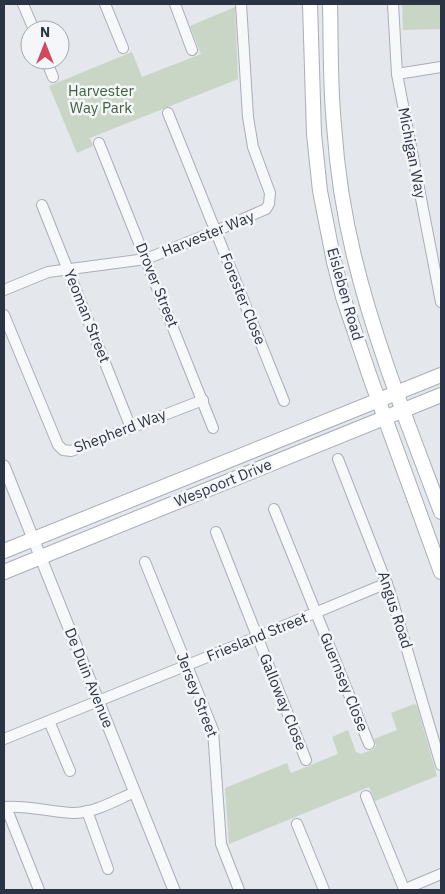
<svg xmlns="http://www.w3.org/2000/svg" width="445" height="894" font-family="'IBM Plex Sans',sans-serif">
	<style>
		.green { fill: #c9d6c5 }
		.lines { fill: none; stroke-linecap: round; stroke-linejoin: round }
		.minor-casing { stroke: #a9aeb7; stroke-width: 12 }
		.tertiary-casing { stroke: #a9aeb7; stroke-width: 13 }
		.secondary-casing { stroke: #a9aeb7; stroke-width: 16 }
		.minor { stroke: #f7f8fa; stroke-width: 10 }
		.tertiary { stroke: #f7f8fa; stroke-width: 11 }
		.secondary { stroke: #fff; stroke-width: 14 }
		.labels { text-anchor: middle; stroke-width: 5; stroke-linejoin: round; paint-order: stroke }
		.park-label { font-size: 15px; fill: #3f6138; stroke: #f4f6f9 }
		.street-label { font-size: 15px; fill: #2b3445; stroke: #f4f6f9 }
	</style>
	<rect width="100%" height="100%" fill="#e4e7ec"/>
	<g class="green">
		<polygon points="402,4 441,4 441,29 403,30"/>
		<polygon points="235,7 238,79 90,138 93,146 77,153 49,86 132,52 142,77 201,54 190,26"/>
		<polygon points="414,704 417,706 437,776 375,801 369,787 229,844 225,788 287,763 291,773 338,754 332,737 348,730 356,752 361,754 374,749 376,745 374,739 397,730 391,713"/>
	</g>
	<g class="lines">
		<g class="minor-casing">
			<g id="minor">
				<polyline points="23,4 34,30"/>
				<polyline points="105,4 123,48"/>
				<polyline points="175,4 192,50"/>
				<polyline points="393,4 397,74 441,302"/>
				<polyline points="46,60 53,77"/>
				<polyline points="397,74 441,67"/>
				<polyline points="168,113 284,401"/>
				<polyline points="99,143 213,428"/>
				<polyline points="42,205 131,428"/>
				<polyline points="4,290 48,272 146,259 216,231 266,209 269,204 270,193 253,147 248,117 241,4"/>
				<polyline points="4,315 58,445 63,450 71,451 203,400"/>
				<polyline points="338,459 390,592 441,765"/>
				<polyline points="274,509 369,744"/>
				<polyline points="216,532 306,760"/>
				<polyline points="145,562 213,730 221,844 239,890"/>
				<polyline points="49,721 70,771"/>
				<polyline points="4,739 257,637 387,583"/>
				<polyline points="366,796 404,889"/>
				<path d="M4,807C27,805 50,812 73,813C95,813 116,800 135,792"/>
				<polyline points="6,807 39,890"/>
				<polyline points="87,811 108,869"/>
				<polyline points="297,824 324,890"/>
				<polyline points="403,890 441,874"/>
			</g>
		</g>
		<g class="tertiary-casing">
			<polyline id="tertiary" points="4,466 174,890"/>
		</g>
		<g class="secondary-casing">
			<g id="secondary">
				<polyline points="310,4 314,134 320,191 334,262 343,297 370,377 441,572"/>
				<path d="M330,4C331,44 330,85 334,125C337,170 344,216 355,260C376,346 410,429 441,512"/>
				<polyline points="4,551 441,375"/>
				<polyline points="4,572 441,395"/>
			</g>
		</g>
		<use href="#minor" class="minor"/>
		<use href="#tertiary" class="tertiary"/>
		<use href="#secondary" class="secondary"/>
	</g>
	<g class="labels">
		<g class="park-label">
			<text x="101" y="96">Harvester<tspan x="101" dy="17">Way Park</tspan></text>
		</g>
		<g class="street-label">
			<text transform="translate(412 153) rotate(79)" y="5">Michigan Way</text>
			<text transform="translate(208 234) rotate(-22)" y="5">Harvester Way</text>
			<text transform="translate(157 285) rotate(68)" y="5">Drover Street</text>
			<text transform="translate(345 294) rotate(74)" y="5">Eisleben Road</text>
			<text transform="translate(243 299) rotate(68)" y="5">Forester Close</text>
			<text transform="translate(87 316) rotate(68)" y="5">Yeoman Street</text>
			<text transform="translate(120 431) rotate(-21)" y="5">Shepherd Way</text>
			<text transform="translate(223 483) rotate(-22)" y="5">Wespoort Drive</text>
			<text transform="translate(395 610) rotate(72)" y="5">Angus Road</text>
			<text transform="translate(257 637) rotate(-22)" y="5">Friesland Street</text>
			<text transform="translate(89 678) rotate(68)" y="5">De Duin Avenue</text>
			<text transform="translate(344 682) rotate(68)" y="5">Guernsey Close</text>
			<text transform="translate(197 695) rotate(69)" y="5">Jersey Street</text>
			<text transform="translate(283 702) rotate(68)" y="5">Galloway Close</text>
		</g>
	</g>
	<rect width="445" height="894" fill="none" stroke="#2b3445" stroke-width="10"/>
	<g transform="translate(45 45)"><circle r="24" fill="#f4f6f9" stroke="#a4a8b1"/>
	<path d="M0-4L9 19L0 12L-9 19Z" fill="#d1495b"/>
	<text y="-8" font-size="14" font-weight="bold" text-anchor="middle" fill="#2b3445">N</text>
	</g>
</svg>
